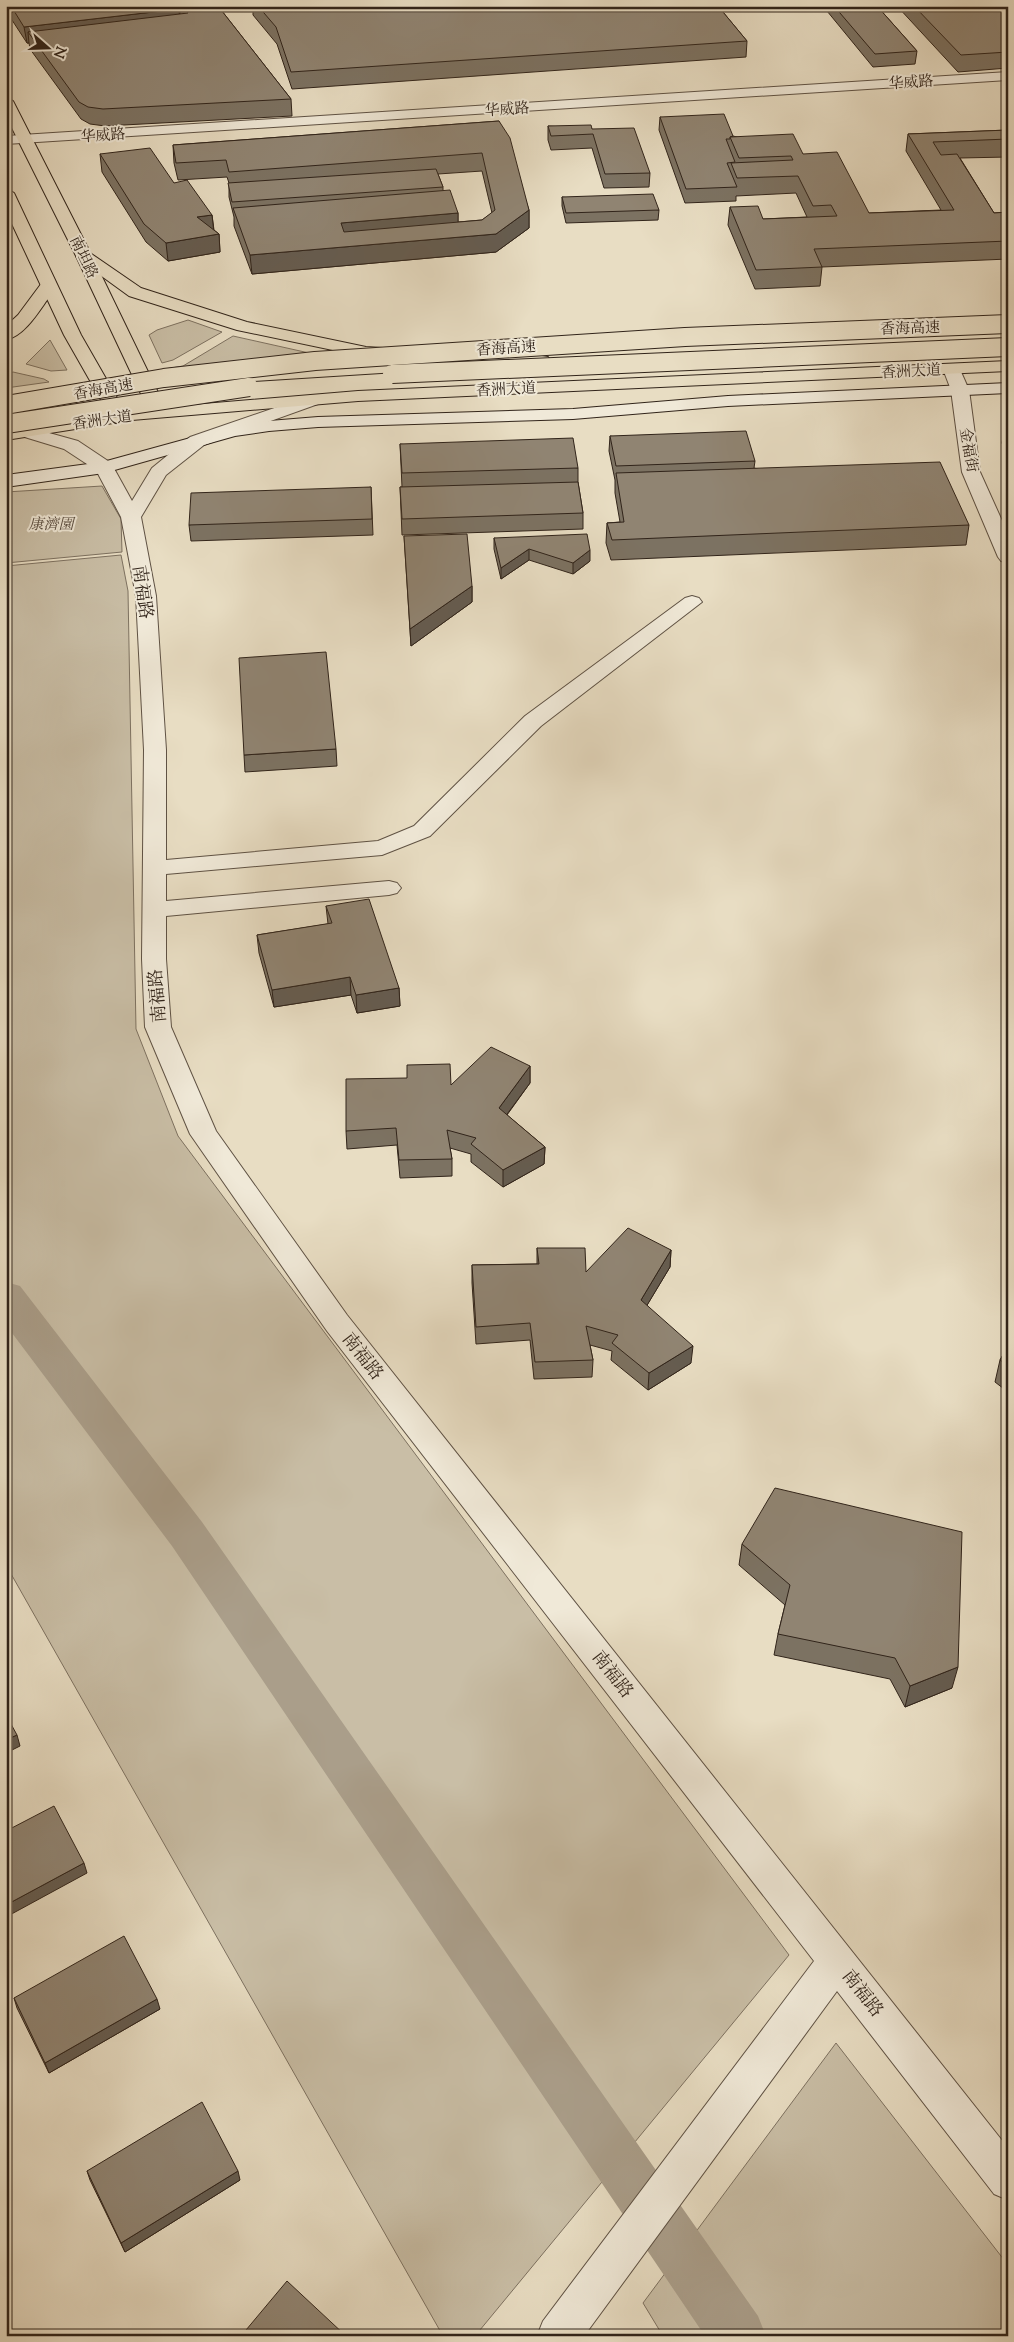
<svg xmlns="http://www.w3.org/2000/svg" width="1014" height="2342" font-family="'Sorts Mill Goudy','Noto Serif SC',serif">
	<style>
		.green { fill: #c9bea6; stroke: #7d7160 }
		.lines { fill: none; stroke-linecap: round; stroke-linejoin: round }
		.canal { fill: #aa9e8a; fill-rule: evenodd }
		.street-casing { stroke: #5f5244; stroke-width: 2 }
		.secondary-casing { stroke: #31241a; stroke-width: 2 }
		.primary-casing { stroke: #31241a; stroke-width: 2 }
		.highway-casing { stroke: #31241a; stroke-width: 2 }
		.street { fill: #f0e9d8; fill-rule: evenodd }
		.secondary { fill: #f0e9d8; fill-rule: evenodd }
		.primary { fill: #e8ddc3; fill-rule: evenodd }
		.highway { fill: #e8ddc3; fill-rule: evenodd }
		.highway-bridge-casing { stroke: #31241a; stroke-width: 20; stroke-linecap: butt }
		.highway-bridge { stroke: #e8ddc3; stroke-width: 18 }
		.wall { fill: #7c7262; stroke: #31241a; fill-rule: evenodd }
		.shaded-wall { fill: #655c50; stroke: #31241a }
		.building { fill: #908472; stroke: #31241a }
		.labels { text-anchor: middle; stroke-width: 4; stroke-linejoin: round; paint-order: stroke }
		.far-street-label { font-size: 15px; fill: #31241a; stroke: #f0e9d8 }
		.far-park-label { font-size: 15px; font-style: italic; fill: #574a3d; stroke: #f0e9d8 }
		.street-label { font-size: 18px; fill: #31241a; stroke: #f0e9d8 }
	</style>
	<rect width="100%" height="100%" fill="#e8ddc3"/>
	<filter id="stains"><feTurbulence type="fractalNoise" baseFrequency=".004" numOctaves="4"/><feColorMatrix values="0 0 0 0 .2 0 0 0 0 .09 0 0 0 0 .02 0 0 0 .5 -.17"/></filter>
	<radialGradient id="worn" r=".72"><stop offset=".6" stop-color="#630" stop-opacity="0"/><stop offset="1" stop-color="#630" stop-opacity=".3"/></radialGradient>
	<g class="green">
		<polygon points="188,320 222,332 173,360 162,363 149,335 157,330"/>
		<polygon points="233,336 327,357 165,369 183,366"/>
		<polygon points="50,340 67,370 51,371 26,364"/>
		<polygon points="13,372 44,379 49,382 6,388 6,375"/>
		<polygon points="102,486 121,519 122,552 6,563 6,492"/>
		<polygon points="121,555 128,591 136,1029 178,1136 789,1955 475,2336 443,2336 6,1565 6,566"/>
		<polygon points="836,2043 1008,2265 1008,2336 663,2336 643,2303"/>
	</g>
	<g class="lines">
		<polygon class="canal" points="6,1282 20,1286 202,1522 758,2316 766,2336 705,2336 172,1546 6,1325"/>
		<g class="street-casing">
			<g id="street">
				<polygon points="1008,72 1008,80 6,144 6,136"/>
				<polygon points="952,364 958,365 969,390 980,472 1008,534 1008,563 1001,561 998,557 962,472 951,390 943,369 946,365"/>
				<polygon points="312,395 318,396 321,400 318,404 204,445 166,475 141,517 156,596 166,750 166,860 378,841 414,826 525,716 685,598 692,596 699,598 702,602 541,726 430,836 382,855 166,874 166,901 389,881 397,883 401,888 397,893 389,895 166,916 166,959 171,1027 216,1131 347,1315 1008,2148 1008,2200 994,2194 837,1991 584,2336 537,2336 543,2321 814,1961 327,1331 190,1134 145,1027 142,959 144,750 136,596 121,517 96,470 64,449 18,435 15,431 18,427 24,426 78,441 111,463 132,501 152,468 190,437"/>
			</g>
		</g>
		<g class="secondary-casing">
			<polygon id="secondary" points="1008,383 1008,393 728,406 573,419 318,427 269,431 235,436 104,473 6,487 6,475 103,462 234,426 269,421 318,417 573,409 728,396"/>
		</g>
		<g class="primary-casing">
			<g id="primary">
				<polygon points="6,97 13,101 92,256 168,413 165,417 153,417 150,413 76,256 6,116"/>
				<polygon points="6,188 14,193 81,335 128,417 125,421 113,421 64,335 6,211"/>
			</g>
		</g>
		<g class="highway-casing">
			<g id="highway">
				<polygon points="84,251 90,253 141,288 247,322 366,347 399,349 402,353 399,357 366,357 237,330 129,296 78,259 76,256 78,253"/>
				<path d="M47,283L53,284L55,288L53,292C41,307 27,335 6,340V326L18,315L41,284Z"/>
				<polygon points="456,351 542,356 548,357 551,361 548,365 542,366 450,360 447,356 450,352"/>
				<polygon points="423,361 429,362 432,366 429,370 237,382 231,381 228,377 231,373 237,372"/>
				<polygon points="1008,361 1008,371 358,401 132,420 6,440 6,429 132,410 358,391"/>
			</g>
		</g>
		<use href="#street" class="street"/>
		<use href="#secondary" class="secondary"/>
		<use href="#primary" class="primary"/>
		<use href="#highway" class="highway"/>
		<g class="highway-bridge-casing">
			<g id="highway-bridge">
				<polyline points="392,374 1008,347"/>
				<polyline points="6,405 164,378 315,361 685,337 1008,324"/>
				<polyline points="6,424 249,387"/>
			</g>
		</g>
		<use href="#highway-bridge" class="highway-bridge"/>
	</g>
	<g class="wall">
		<polygon points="6,6 177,6 179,9 179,14 180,14 180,6 218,6 291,99 292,116 105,126 90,124 81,119 30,49 29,43 27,43 10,17 10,15 6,16"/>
		<polygon points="253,6 718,6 747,41 746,57 292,89 277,44 253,15"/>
		<polygon points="827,6 877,6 917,51 915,64 873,67 827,11"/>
		<polygon points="897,6 1008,6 1008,68 958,72"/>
		<polygon points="660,117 733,136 803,154 869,213 941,210 906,151 908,134 1008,130 1008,157 960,158 994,213 1008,212 1008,259 822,267 820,286 755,289 728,225 730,207 763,219 807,217 796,193 736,196 736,201 685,203 659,130"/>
		<path d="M499,121L529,210V228L496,252L252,274L234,226V217L229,197V183L227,177L178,180L174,163L173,145ZM482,171L492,213L482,220L458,222V213L443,190V187L438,174Z"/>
		<polygon points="548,126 592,129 650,173 649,187 604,188 592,148 551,150 548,140"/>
		<polygon points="100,154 174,183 212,215 214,230 219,234 220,252 168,261 146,242 102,172"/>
		<polygon points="562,197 659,210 658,220 566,223 562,206"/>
		<polygon points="1005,424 1008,424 1008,455 1002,443"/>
		<polygon points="610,436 755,461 754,468 969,525 966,545 611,560 606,543 607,523 620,522 615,493 615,480 609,451"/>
		<polygon points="400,444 578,468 578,482 583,513 583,529 402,535 400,487 402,487"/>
		<polygon points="371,487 373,535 191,541 189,525"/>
		<polygon points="404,536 472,586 472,602 411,646"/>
		<polygon points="494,538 590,561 573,574 529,560 501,579 494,549"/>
		<polygon points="336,749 337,766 245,772 244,755"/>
		<polygon points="326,906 399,988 400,1006 357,1013 351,995 274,1007 259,953 257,935 328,924"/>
		<polygon points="530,1066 530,1083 507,1115 545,1147 544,1164 503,1187 471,1162 471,1154 450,1148 452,1159 452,1176 400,1178 397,1145 347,1149 346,1131 451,1085"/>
		<polygon points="537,1248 586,1272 671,1250 670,1267 647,1305 691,1363 648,1390 611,1360 612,1351 590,1345 593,1360 592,1377 534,1379 530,1340 476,1344 472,1283 472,1265 537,1264"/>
		<polygon points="1008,1346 1008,1392 995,1382 1000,1360"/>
		<polygon points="742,1544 952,1688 905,1707 890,1679 774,1655 778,1634 785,1605 739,1565"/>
		<polygon points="14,1998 160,2009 49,2073 17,2008"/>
		<polygon points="87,2171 240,2180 125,2252 90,2180"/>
	</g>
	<g class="shaded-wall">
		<polygon points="9,6 10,15 6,16 6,7"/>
		<polygon points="179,9 180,25 28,32 29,43 27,43 24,27"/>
		<polygon points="529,210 529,228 496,252 252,274 250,255 496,234"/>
		<polygon points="458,213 458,231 342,241 341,223"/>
		<polygon points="212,215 214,233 197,217"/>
		<polygon points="219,234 220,252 168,261 166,243"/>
		<polygon points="529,549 529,560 501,579 501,568"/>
		<polygon points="590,550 590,561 573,574 573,563"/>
		<polygon points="472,586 472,602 411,646 410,629"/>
		<polygon points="350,977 351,995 274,1007 272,990"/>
		<polygon points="399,988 400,1006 357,1013 356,995"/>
		<polygon points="530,1066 530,1083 499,1125 499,1108"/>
		<polygon points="545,1147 544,1164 503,1187 503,1170"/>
		<polygon points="671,1250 670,1267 640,1317 641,1300"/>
		<polygon points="693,1346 691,1363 648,1390 649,1373"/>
		<polygon points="958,1667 952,1688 905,1707 910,1686"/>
		<polygon points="17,1735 20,1746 6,1753 6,1740"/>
		<polygon points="84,1863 87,1873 6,1917 6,1905"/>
		<polygon points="157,1999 160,2009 49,2073 45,2063"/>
		<polygon points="238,2171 240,2180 125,2252 121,2243"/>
	</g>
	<g class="building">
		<polygon points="11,6 177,6 179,9 24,27"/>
		<polygon points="183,6 218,6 291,99 103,109 88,107 79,102 28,32 188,13"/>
		<polygon points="258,6 718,6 747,41 291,72 276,27"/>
		<polygon points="834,6 877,6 917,51 875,54"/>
		<polygon points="914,6 1008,6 1008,52 961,55"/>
		<polygon points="724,114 733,136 730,137 730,139 726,139 735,162 727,163 737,187 686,189 660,117"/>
		<polygon points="499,121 510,138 529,210 496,234 250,255 233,208 450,190 458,213 341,223 344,232 482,220 495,210 482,153 229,172 226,160 176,163 173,145"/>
		<polygon points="591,125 592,129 634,128 650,173 605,174 593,134 551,136 548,126"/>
		<polygon points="1008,130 1008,139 933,142 941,155 957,154 994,213 1008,212 1008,241 814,249 822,267 756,270 730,207 758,206 763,219 837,216 831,205 813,206 798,176 737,178 731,163 793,160 791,156 739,158 730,137 793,134 803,154 837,152 869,213 954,210 908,134"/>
		<polygon points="150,148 174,183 187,180 212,215 197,217 219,234 166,243 144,224 100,154"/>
		<polygon points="436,169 443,187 232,202 228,183"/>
		<polygon points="653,194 659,210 566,213 562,197"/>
		<polygon points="1005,424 1008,424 1008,429"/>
		<polygon points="746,431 755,461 616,466 610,436"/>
		<polygon points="573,438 578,468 402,473 400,444"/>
		<polygon points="940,462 969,525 612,540 607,523 624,522 616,473"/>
		<polygon points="578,482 583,513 402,519 400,487"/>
		<polygon points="371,487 372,519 189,525 191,493"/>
		<polygon points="467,534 472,586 410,629 404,536"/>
		<polygon points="587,534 590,550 573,563 529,549 501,568 494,538"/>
		<polygon points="326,652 336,749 244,755 239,658"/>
		<polygon points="369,899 399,988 356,995 350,977 272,990 257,935 332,923 326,906"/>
		<polygon points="491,1047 530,1066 499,1108 545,1147 503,1170 471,1144 476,1138 447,1130 452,1159 399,1160 396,1128 346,1131 346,1079 407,1078 407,1065 450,1064 451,1085"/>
		<polygon points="628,1228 671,1250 641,1300 693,1346 649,1373 612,1343 618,1335 586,1326 593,1360 535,1362 530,1323 476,1327 472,1265 539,1264 537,1248 585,1248 586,1272"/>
		<polygon points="1008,1346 1008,1366 1000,1360"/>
		<polygon points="775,1488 962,1532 958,1667 910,1686 895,1658 778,1634 790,1585 742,1544"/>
		<polygon points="6,1715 17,1735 6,1740"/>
		<polygon points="54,1806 84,1863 6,1905 6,1831"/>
		<polygon points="124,1936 157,1999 45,2063 14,1998"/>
		<polygon points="202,2102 238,2171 121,2243 87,2171"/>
		<polygon points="287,2281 346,2336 241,2336"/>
	</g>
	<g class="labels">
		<g class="far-street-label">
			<text transform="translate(911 82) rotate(-4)" y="5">华威路</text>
			<text transform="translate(507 109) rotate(-4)" y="5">华威路</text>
			<text transform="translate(103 135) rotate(-4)" y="5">华威路</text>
			<text transform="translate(84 257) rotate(64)" y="5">南坦路</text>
			<text transform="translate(910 328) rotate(-2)" y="5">香海高速</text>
			<text transform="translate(506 348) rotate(-4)" y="5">香海高速</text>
			<text transform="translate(911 371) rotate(-3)" y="5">香洲大道</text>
			<text transform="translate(103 389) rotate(-10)" y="5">香海高速</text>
			<text transform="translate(506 389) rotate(-3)" y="5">香洲大道</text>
			<text transform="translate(102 420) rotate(-8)" y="5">香洲大道</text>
			<text transform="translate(969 450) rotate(80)" y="5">金福街</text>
		</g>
		<g class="far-park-label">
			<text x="51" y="529">康濟園</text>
		</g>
		<g class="street-label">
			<text transform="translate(143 592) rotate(82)" y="6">南福路</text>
			<text transform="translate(157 996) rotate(-95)" y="6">南福路</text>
			<text transform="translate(363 1356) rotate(52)" y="6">南福路</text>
			<text transform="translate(613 1674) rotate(52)" y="6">南福路</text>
			<text transform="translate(863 1993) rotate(52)" y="6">南福路</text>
		</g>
	</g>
	<rect width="1014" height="2342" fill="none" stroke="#e8ddc3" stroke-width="25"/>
	<rect x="8" y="8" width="999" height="2327" fill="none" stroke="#31241a" stroke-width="2.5"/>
	<rect x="12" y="12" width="989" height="2317" fill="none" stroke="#31241a"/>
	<g transform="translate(48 48) rotate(110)" stroke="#f0e9d8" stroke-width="4" paint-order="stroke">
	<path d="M0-4L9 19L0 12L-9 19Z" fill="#31241a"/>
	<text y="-8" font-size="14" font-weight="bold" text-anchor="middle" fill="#31241a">N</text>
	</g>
	<rect width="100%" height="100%" filter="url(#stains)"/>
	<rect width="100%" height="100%" fill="url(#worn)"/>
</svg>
